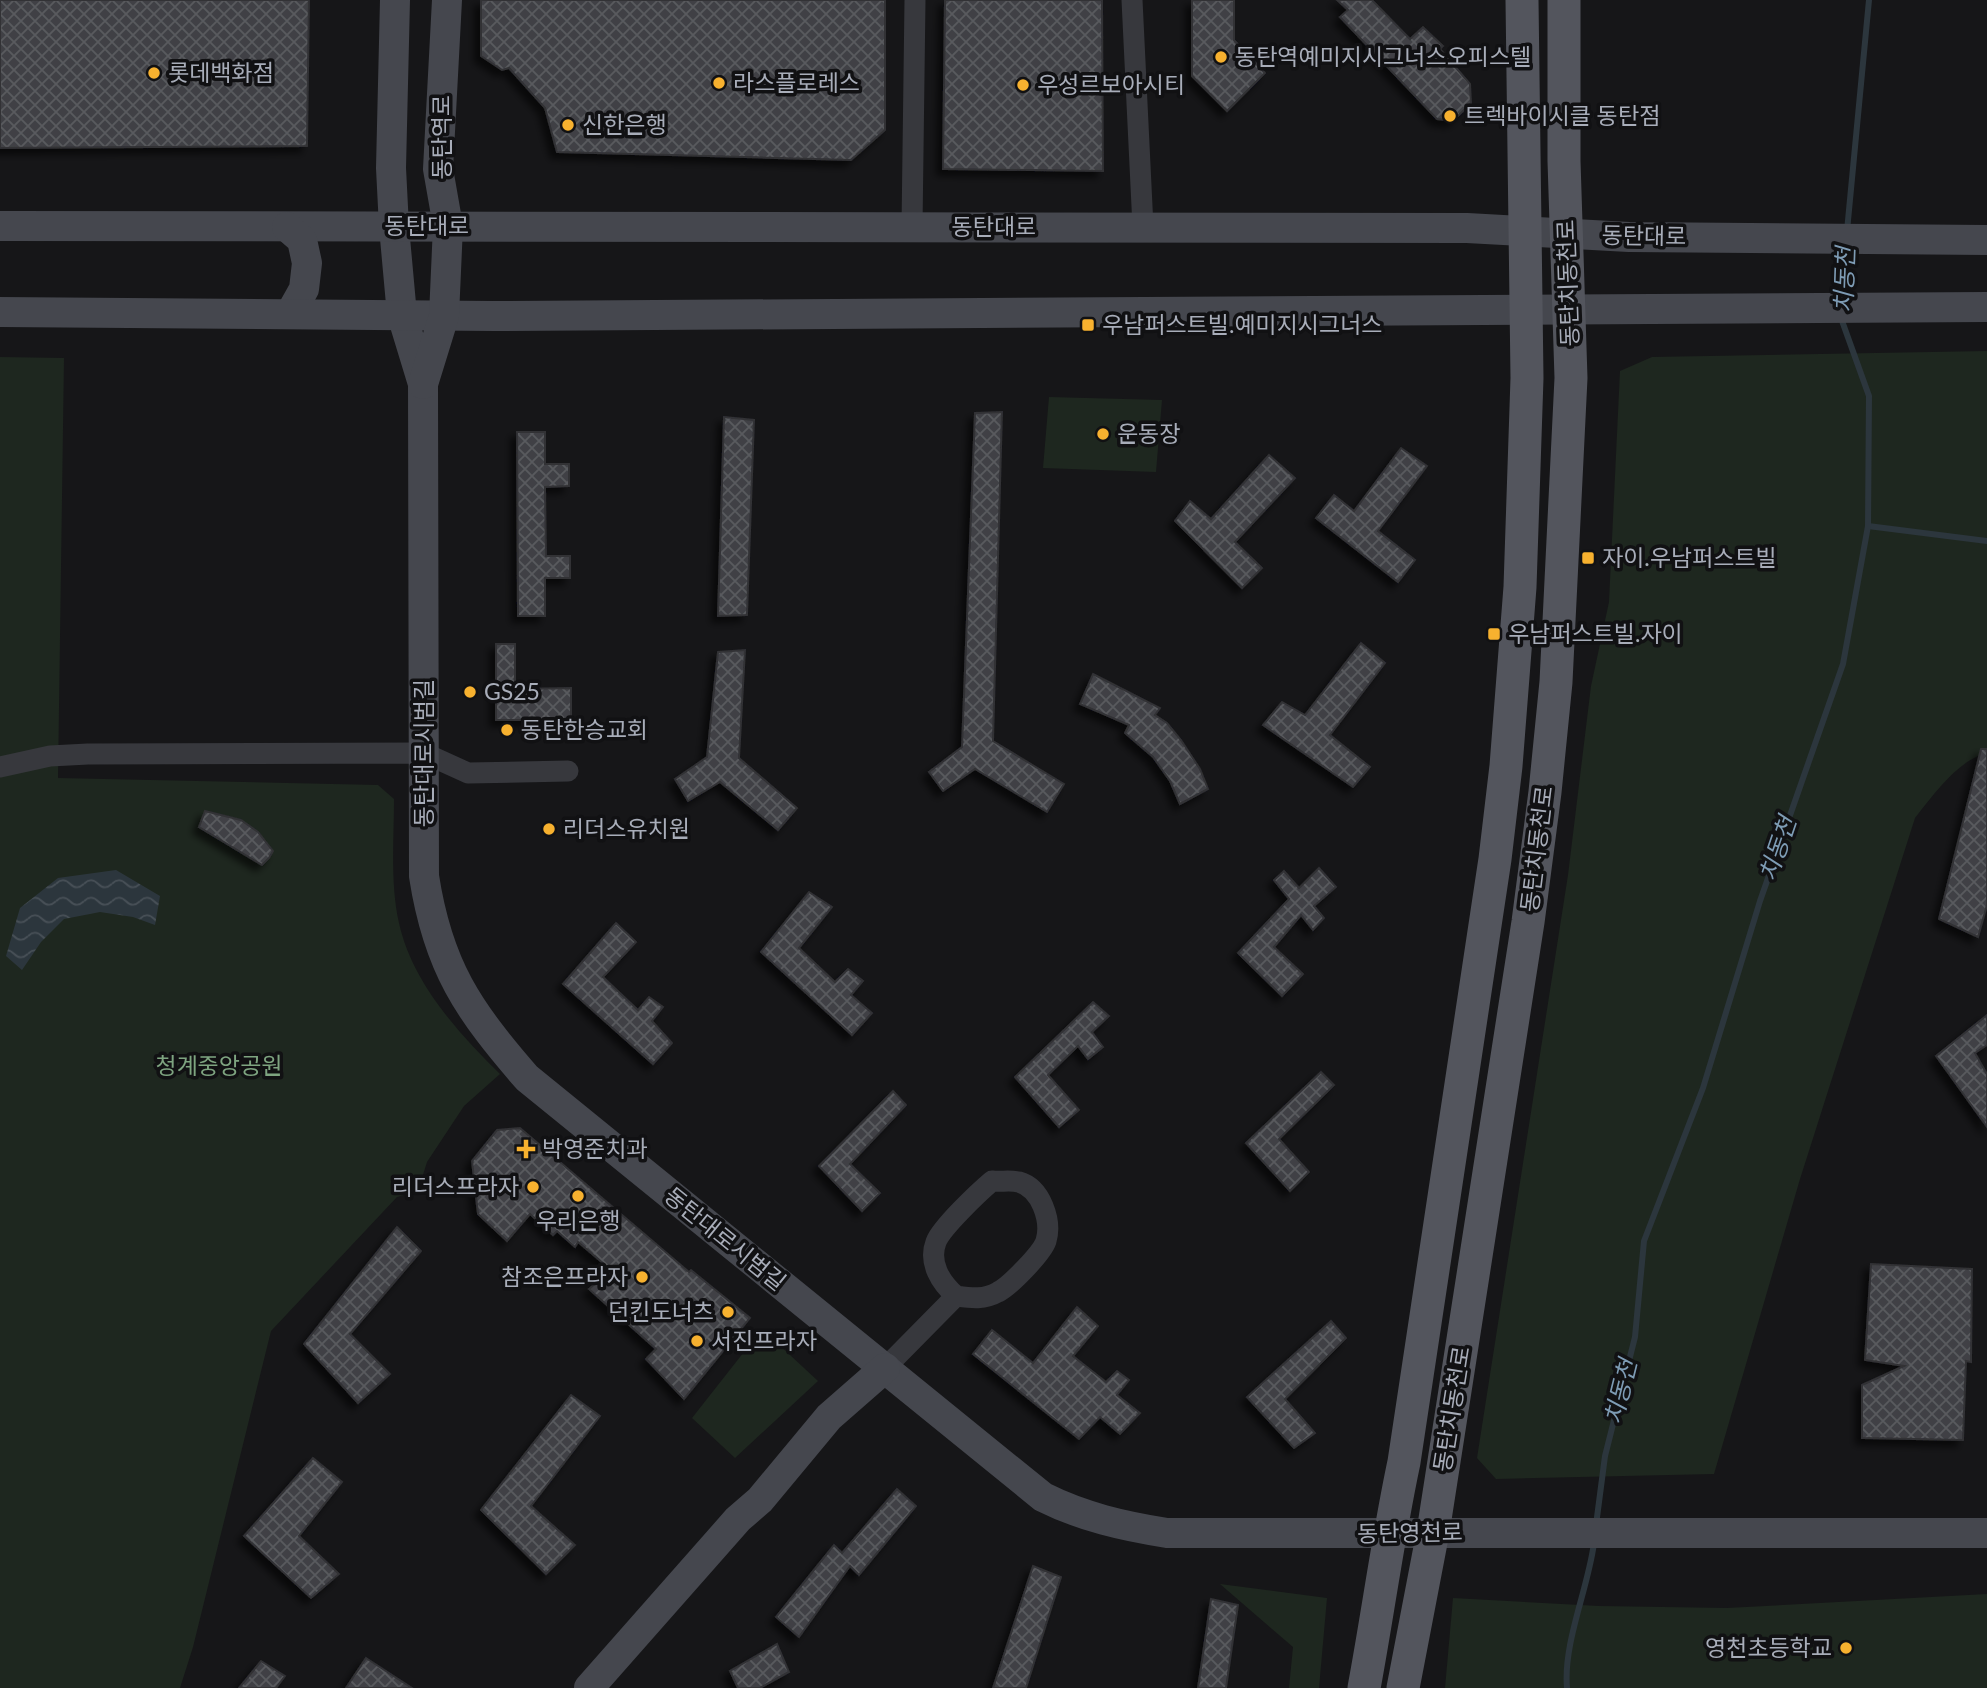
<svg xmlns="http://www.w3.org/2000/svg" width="1987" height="1688" font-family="Lato,'Noto Sans KR',sans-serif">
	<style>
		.park { fill: #1e271f }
		.water { fill: url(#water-waves) }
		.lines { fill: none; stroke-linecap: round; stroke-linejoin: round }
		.stream { stroke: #2c363d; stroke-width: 6 }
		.building { fill: url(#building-cross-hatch); stroke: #303034; stroke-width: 2; filter: url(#shadow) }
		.street { stroke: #37383d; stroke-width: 21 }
		.secondary { stroke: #45474e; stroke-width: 30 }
		.primary { stroke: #53555d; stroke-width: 33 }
		.poi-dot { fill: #f7b12f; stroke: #111113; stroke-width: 2.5 }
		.labels { text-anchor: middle; stroke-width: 7; stroke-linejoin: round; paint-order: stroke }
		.poi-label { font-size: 23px; fill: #a8adb9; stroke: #111113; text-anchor: start }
		.street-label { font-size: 23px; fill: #a8adb9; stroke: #111113 }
		.park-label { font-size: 23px; fill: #7ea480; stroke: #111113 }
		.water-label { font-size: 24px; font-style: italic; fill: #7e9cb5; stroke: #111113 }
	</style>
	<defs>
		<pattern id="water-waves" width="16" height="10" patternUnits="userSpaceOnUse" patternTransform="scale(1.75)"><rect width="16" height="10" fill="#2c363d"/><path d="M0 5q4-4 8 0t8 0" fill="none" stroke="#485057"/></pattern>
		<pattern id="building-cross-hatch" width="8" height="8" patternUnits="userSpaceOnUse" patternTransform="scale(1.75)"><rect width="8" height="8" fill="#404145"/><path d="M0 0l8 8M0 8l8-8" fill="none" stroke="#595a5e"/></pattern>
		<filter id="shadow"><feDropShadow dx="-6" dy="6" stdDeviation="3.5" flood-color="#0009"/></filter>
	</defs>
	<rect width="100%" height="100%" fill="#161618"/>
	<g class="park">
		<path d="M1987,351V754C1960,757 1931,798 1915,818L1800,1179L1714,1474L1496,1479L1477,1458L1568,875L1591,686L1609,602L1620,371L1652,357Z"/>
		<path d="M0,357L64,358L58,778L378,785L394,799C394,839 390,883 399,923C412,982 458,1033 500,1074L464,1106L427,1162L418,1191L397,1197L271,1331L193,1647L180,1688H0Z"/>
		<polygon points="1049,397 1162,400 1156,472 1043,468"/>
		<polygon points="762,1329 818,1381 735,1458 692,1418"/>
		<polygon points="1220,1584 1327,1598 1319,1688 1289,1688 1293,1647"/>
		<polygon points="1987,1594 1987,1688 1445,1688 1453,1598 1599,1606 1727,1608"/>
	</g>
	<polygon class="water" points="116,870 160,896 155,925 133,917 100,912 64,919 41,942 22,970 6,956 20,908 58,878"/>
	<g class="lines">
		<g class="stream">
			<polyline points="1847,231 1869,0"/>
			<polyline points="1840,300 1845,248"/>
			<polyline points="1868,526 1987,541"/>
			<polyline points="1596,1525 1605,1456 1635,1337 1644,1241 1703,1088 1760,901 1843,664 1868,526 1869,396 1841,318"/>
			<path d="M1567,1688C1563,1643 1588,1589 1594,1543"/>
		</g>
	</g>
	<g class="building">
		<polygon points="0,0 309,0 307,146 0,148"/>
		<polygon points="481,0 885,0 885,130 851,160 557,152 545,108 509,68 502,70 481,56"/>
		<polygon points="945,0 1102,0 1103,171 943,169"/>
		<polygon points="1192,0 1234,0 1234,40 1265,73 1227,111 1192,76"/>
		<polygon points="1337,0 1372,0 1410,39 1423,27 1443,46 1440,49 1470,84 1471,103 1453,121 1437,119 1340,17 1348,10"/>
		<polygon points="1002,412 993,741 1064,784 1047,812 975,769 943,791 929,772 962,747 975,413"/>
		<polygon points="724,417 754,420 747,615 718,616"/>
		<polygon points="517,432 545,432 545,464 569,464 569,486 545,487 546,556 570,556 570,578 545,578 545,616 518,616"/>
		<polygon points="1401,448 1427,466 1378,531 1415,560 1398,582 1316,518 1334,495 1354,511"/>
		<polygon points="1269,455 1295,478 1235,542 1262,568 1242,588 1175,521 1190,501 1211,519"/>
		<polygon points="1361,643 1385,663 1330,735 1370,767 1353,787 1263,725 1282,702 1305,715"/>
		<polygon points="496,644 515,644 515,689 571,688 571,720 496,720"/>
		<polygon points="745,650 739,758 797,808 778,830 720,782 688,801 675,779 707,757 718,652"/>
		<polygon points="1093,674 1160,708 1155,715 1167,723 1181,740 1200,769 1208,789 1180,804 1170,781 1153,757 1125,733 1129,725 1080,704"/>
		<polygon points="1981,749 1987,749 1987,905 1978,937 1939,919"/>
		<polygon points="205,811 241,820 258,832 273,851 269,858 262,865 199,827"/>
		<polygon points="1319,868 1336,887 1314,906 1324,918 1313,930 1301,915 1274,947 1303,974 1282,996 1238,953 1289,899 1274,880 1284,871 1299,888"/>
		<polygon points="809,892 832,907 799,948 835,982 848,969 863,981 851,995 872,1013 852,1035 761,952"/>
		<polygon points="616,923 636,942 603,977 638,1010 649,997 663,1007 652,1021 672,1043 653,1064 563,984"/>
		<polygon points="1093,1002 1109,1016 1092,1032 1103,1047 1088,1059 1078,1046 1048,1075 1079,1110 1059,1127 1015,1077"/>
		<polygon points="1987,1015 1987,1045 1975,1053 1987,1074 1987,1127 1936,1056"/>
		<polygon points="1321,1072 1334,1085 1279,1139 1309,1172 1290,1191 1246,1143"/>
		<polygon points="893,1091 906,1105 850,1164 880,1193 862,1211 819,1166"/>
		<polygon points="520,1128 689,1272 691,1270 750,1318 684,1399 646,1359 656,1349 589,1289 611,1270 578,1242 575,1247 557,1231 553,1235 530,1214 507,1241 478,1214 472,1161 497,1130"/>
		<polygon points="397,1227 421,1251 350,1334 390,1374 358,1403 304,1344"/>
		<polygon points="1871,1264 1972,1269 1971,1362 1966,1361 1963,1440 1862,1438 1862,1385 1904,1366 1865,1360"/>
		<polygon points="1077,1307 1098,1326 1073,1356 1106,1382 1117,1371 1129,1380 1117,1395 1140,1413 1120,1434 1100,1417 1079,1439 973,1354 992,1330 1033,1363"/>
		<polygon points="1331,1321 1346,1338 1285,1399 1315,1433 1294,1448 1247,1397"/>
		<polygon points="571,1395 600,1416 531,1506 575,1545 546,1574 481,1510"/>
		<polygon points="313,1458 342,1482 299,1536 339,1574 311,1598 244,1536"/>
		<polygon points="897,1489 916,1506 859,1575 850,1566 799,1637 776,1617 834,1545 842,1553"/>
		<polygon points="1033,1566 1061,1577 1026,1688 993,1688"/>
		<polygon points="1211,1599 1238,1605 1226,1688 1198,1688"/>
		<polygon points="777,1644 789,1672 760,1688 738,1688 730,1671"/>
		<polygon points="366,1658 412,1688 346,1688"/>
		<polygon points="261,1661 285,1676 276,1688 239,1688"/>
	</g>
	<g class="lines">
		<g class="street">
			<polyline points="1132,0 1143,227"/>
			<polyline points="912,227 915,0"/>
			<polyline points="0,767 50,756 88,754 424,753 468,773 568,771"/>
			<path d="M885,1368L956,1296C971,1298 984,1300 998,1292C1010,1286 1042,1253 1046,1241C1052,1221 1041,1188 1019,1182C1011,1180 1000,1182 992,1181C979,1192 941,1228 936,1242C928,1263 941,1283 956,1296"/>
		</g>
		<g class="secondary">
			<path d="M395,0L391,168L394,227L402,315L423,384L424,876C438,967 468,1010 527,1078L1043,1497C1083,1517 1123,1526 1167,1533H1987"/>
			<polyline points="0,226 1467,228 1629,237 1987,240"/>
			<polyline points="287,227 302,240 307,263 304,289 290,314"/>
			<polyline points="0,312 493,316 1987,307"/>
			<polyline points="423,384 444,316 448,226 438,169 447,0"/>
			<polyline points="589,1688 738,1519 760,1500 829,1417 885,1368"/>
		</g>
		<g class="primary">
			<path d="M1364,1688C1378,1613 1388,1537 1404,1462L1495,859L1506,766L1520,587L1527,378L1522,0"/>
			<polyline points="1403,1688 1433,1532 1528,922 1545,792 1556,682 1571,378 1564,161 1564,0"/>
		</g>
	</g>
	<g class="poi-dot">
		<circle cx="1221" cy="57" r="7"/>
		<circle cx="154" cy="73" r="7"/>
		<circle cx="719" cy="83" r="7"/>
		<circle cx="1023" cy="85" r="7"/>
		<circle cx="1450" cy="116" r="7"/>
		<circle cx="568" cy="125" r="7"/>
		<rect x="1081" y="318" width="14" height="14" rx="3.5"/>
		<circle cx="1103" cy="434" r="7"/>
		<rect x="1581" y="551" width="14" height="14" rx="3.5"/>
		<rect x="1487" y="627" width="14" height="14" rx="3.5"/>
		<circle cx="470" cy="692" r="7"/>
		<circle cx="507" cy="730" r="7"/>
		<circle cx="549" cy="829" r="7"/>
		<path d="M522.5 1138.5h7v7h7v7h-7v7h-7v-7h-7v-7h7z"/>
		<circle cx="533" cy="1187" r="7"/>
		<circle cx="578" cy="1196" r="7"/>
		<circle cx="642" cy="1277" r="7"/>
		<circle cx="728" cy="1312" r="7"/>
		<circle cx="697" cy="1341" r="7"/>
		<circle cx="1846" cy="1648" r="7"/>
	</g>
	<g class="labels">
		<g class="poi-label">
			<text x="1235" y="65">동탄역예미지시그너스오피스텔</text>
			<text x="168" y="81">롯데백화점</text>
			<text x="733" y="91">라스플로레스</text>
			<text x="1037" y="93">우성르보아시티</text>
			<text x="1464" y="124">트렉바이시클 동탄점</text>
			<text x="582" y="133">신한은행</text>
			<text x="1102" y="333">우남퍼스트빌.예미지시그너스</text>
			<text x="1117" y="442">운동장</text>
			<text x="1602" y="566">자이.우남퍼스트빌</text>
			<text x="1508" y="642">우남퍼스트빌.자이</text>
			<text x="484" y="700">GS25</text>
			<text x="521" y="738">동탄한승교회</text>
			<text x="563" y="837">리더스유치원</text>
			<text x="542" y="1157">박영준치과</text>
			<text x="519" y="1195" text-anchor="end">리더스프라자</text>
			<text x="578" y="1229" text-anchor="middle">우리은행</text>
			<text x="628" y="1285" text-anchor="end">참조은프라자</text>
			<text x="714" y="1320" text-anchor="end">던킨도너츠</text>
			<text x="711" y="1349">서진프라자</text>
			<text x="1832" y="1656" text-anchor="end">영천초등학교</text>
		</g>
		<g class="street-label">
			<text transform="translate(442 137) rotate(-90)" y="8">동탄역로</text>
			<text x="427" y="234">동탄대로</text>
			<text x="994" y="235">동탄대로</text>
			<text transform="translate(1644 236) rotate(1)" y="8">동탄대로</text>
			<text transform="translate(1568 283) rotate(-92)" y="8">동탄치동천로</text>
			<text transform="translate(424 753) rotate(-90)" y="8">동탄대로시범길</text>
			<text transform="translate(1537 849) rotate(-83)" y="8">동탄치동천로</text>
			<text transform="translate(725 1239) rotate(39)" y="8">동탄대로시범길</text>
			<text transform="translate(1452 1409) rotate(-81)" y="8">동탄치동천로</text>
			<text transform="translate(1410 1533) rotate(-1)" y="8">동탄영천로</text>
		</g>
		<g class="park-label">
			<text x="219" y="1074">청계중앙공원</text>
		</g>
		<g class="water-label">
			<text transform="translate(1845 280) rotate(-88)" y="8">치동천</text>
			<text transform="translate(1778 849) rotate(-71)" y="8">치동천</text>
			<text transform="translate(1621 1392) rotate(-76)" y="8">치동천</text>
		</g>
	</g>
</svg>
